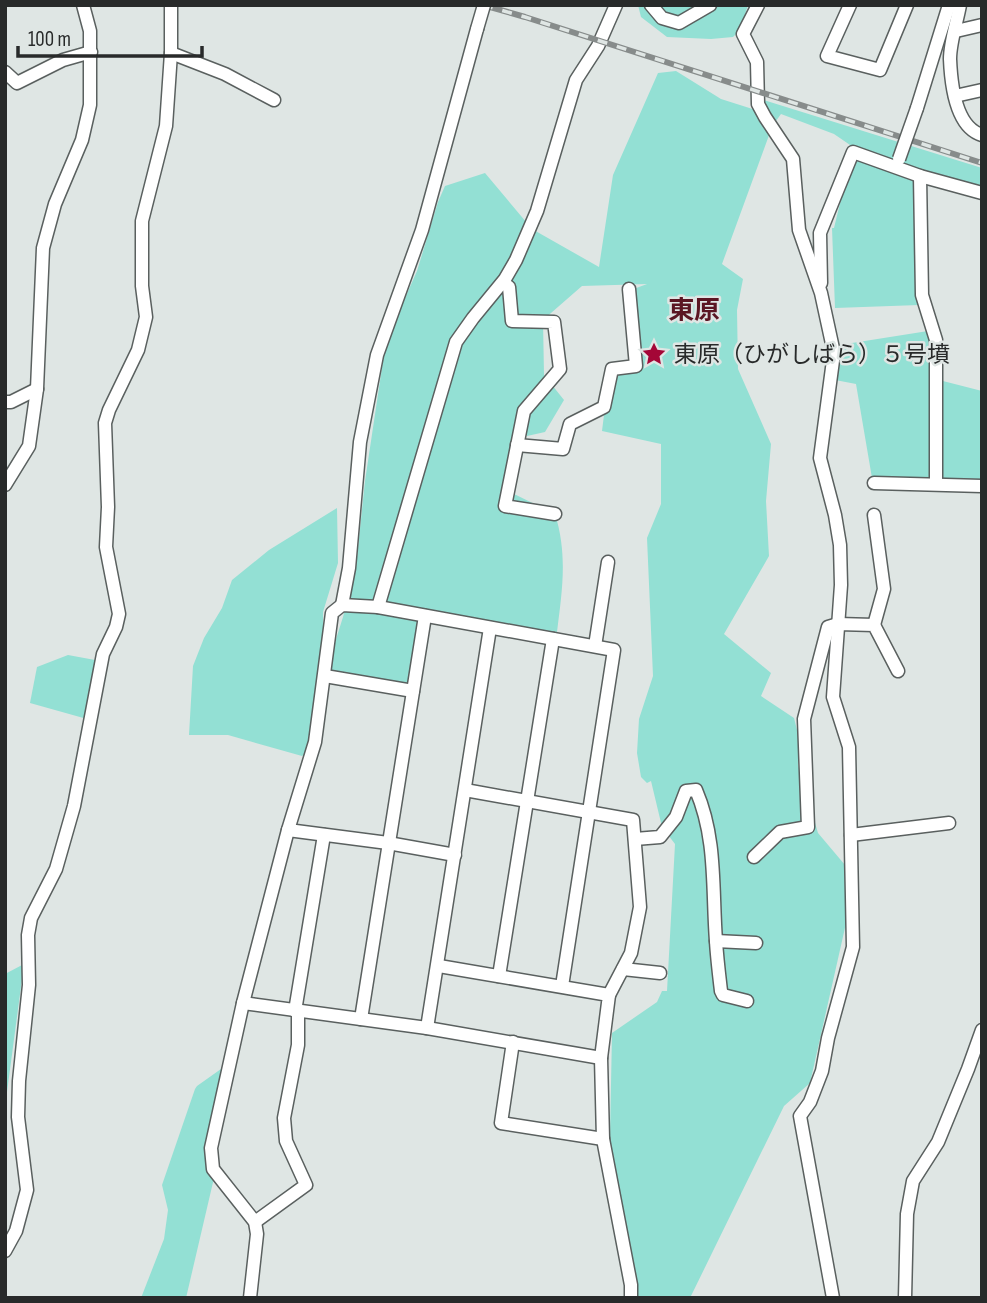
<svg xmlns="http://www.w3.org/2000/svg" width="987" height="1303" font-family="'Sofia Sans Condensed','Noto Sans JP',sans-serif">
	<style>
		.green { fill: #93e0d4 }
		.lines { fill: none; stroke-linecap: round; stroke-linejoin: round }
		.street-casing { stroke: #5a605f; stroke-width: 15 }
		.street { stroke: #fff; stroke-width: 12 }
		.rail-casing { stroke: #878c8b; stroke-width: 6 }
		.rail { stroke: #dfe6e4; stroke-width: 3.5; stroke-dasharray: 10; stroke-linecap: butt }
		.street-bridge-casing { stroke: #5a605f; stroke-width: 15; stroke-linecap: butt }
		.street-bridge { stroke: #fff; stroke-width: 12 }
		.labels { text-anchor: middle; stroke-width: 5; stroke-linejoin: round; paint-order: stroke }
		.poi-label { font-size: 23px; fill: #282a2a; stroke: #dfe6e4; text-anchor: start }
		.quarter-label { font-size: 26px; font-weight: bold; fill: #5b1623; stroke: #dfe6e4 }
	</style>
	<rect width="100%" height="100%" fill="#dfe6e4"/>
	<g class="green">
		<polygon points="638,5 748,5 740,30 733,37 711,39 667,37 641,17"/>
		<path d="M676,71L721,99L762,112L772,127L722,264L743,279L737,310L738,369L771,444L766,501L769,556L724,634L771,673L761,696L794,718L800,742L798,765L818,833L845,865L849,910L810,1083L784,1106L690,1298H632L610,1136L612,1033L657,1002L662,991H667L675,844L662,827L651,781L647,783L641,777L637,753L639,719L653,676L647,538L661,504V444L602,431L604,415L618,372L639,367L631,290L647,284L582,286L543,320L544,375L564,400L545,432L527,436L524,414L510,492L555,514C568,555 562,591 557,632L472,620L426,616L412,688L326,671L343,617L356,567L365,481L386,341L417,271L438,202L445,186L485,173L532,229L599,267L613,175L658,73Z"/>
		<polygon points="760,99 982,168 982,190 899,167 853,147 834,134 781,114 773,125"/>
		<polygon points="852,154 918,175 919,305 835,308 832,228 834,228"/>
		<polygon points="928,331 939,380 982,391 982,479 872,478 856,384 830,379 833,346"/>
		<polygon points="337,508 338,563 323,612 324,679 309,752 302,756 228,735 189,735 193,666 204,638 222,608 232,580 269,550"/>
		<polygon points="68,655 95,660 87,719 30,703 37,667"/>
		<polygon points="24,964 5,1107 5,974"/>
		<polygon points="221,1069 226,1098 211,1156 214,1178 186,1298 141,1298 164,1239 168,1210 162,1185 195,1089 197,1086"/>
	</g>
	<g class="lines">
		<g class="street-casing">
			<g id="street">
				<polyline points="651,5 662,18 679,23 710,5"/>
				<polyline points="758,5 743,34 757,62 758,104 765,117 793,159 799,230 821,293 834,353 820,458 835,515 840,545 841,585 833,697 849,747 853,947 828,1038 822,1071 810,1102 800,1116 833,1298"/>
				<polyline points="850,5 827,56 880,70 907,5"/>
				<path d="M960,5C957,22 950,42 950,59C951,83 955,127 982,135"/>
				<polyline points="956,31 982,25"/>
				<polyline points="171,53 225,74 274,100"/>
				<polyline points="5,72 17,83 63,60 91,52"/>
				<polyline points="955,96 982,90"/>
				<polyline points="917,108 949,5"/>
				<polyline points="920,176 922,295 936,340 936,484"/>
				<polyline points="503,283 509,287 512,321 554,322 560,369 524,411 505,506 555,514"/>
				<polyline points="821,283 820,233 853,152 920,176 982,193"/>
				<polyline points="5,402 11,402 37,389"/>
				<polyline points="517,445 563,449 570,424 604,407 612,369 636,366 629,289"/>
				<polyline points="874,483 982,486"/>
				<polyline points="5,485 29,446 37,389 43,248 55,204 82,140 90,105 90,31 83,5"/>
				<polyline points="342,605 349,568 360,442 377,355 422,230 477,29"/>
				<polyline points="378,607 456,342 473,318 505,279 516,260 537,211 576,80 598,46 616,5"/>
				<polyline points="874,625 884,589 874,515"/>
				<polyline points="595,646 608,562"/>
				<polyline points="325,676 413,691"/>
				<polyline points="465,790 633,820 640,907 631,953 609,995"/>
				<polyline points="288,830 388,843 455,855"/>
				<polyline points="851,835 949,823"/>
				<path d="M635,839L660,837L676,817L686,791L696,790C717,839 712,889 716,941C717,958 719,974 721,991L723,995L747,1001"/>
				<polyline points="754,857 780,832 808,827 804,719 828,627 838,624 874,625 898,671"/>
				<polyline points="716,941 756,943"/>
				<polyline points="439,966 609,995 601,1058 603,1139 631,1285 631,1298"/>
				<polyline points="623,969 660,973"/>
				<polyline points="499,976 553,639"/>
				<polyline points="243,1003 427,1028 601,1058"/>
				<polyline points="295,1011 324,835"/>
				<polyline points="361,1019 425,616"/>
				<polyline points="427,1028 490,628"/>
				<polyline points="513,1042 501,1123 603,1139"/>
				<polyline points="255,1222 306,1185 286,1141 284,1118 298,1045 298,1011"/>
				<polyline points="5,1251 16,1231 27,1190 18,1117 19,1081 29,985 28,935 31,918 56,869 74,806 103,654 116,627 119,614 106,547 108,507 105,423 109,410 138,350 146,317 142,286 142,221 166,126 171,53 171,5"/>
				<polyline points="250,1298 257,1234 255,1222 213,1169 211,1148 243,1003 288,830 315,742 332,613 342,605 378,607 614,650 562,986"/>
				<polyline points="905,1298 907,1214 913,1181 938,1142 968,1069 982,1030"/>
			</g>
		</g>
		<use href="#street" class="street"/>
		<g class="rail-casing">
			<polyline id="rail" points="483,5 525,17 982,163"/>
		</g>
		<use href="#rail" class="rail"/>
		<g class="street-bridge-casing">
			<g id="street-bridge">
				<polyline points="477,29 484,5"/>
				<polyline points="899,159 917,108"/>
			</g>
		</g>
		<use href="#street-bridge" class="street-bridge"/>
	</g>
	<defs>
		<g id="sight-bare" transform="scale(1.89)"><path d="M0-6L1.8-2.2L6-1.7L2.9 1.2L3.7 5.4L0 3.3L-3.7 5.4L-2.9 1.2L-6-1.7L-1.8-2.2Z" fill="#a40737" stroke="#dfe6e4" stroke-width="2.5" paint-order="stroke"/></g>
	</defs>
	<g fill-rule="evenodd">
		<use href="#sight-bare" x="654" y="354"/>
	</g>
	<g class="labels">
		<g class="poi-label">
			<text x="674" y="362">東原（ひがしばら）５号墳</text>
		</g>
		<g class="quarter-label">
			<text x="694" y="319">東原</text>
		</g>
	</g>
	<rect width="987" height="1303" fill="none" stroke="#282a2a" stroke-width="14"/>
	<path d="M18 46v10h184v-10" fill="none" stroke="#282a2a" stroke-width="3.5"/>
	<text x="28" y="46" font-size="21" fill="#282a2a" stroke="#dfe6e4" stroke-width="5" paint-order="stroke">100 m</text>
</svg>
